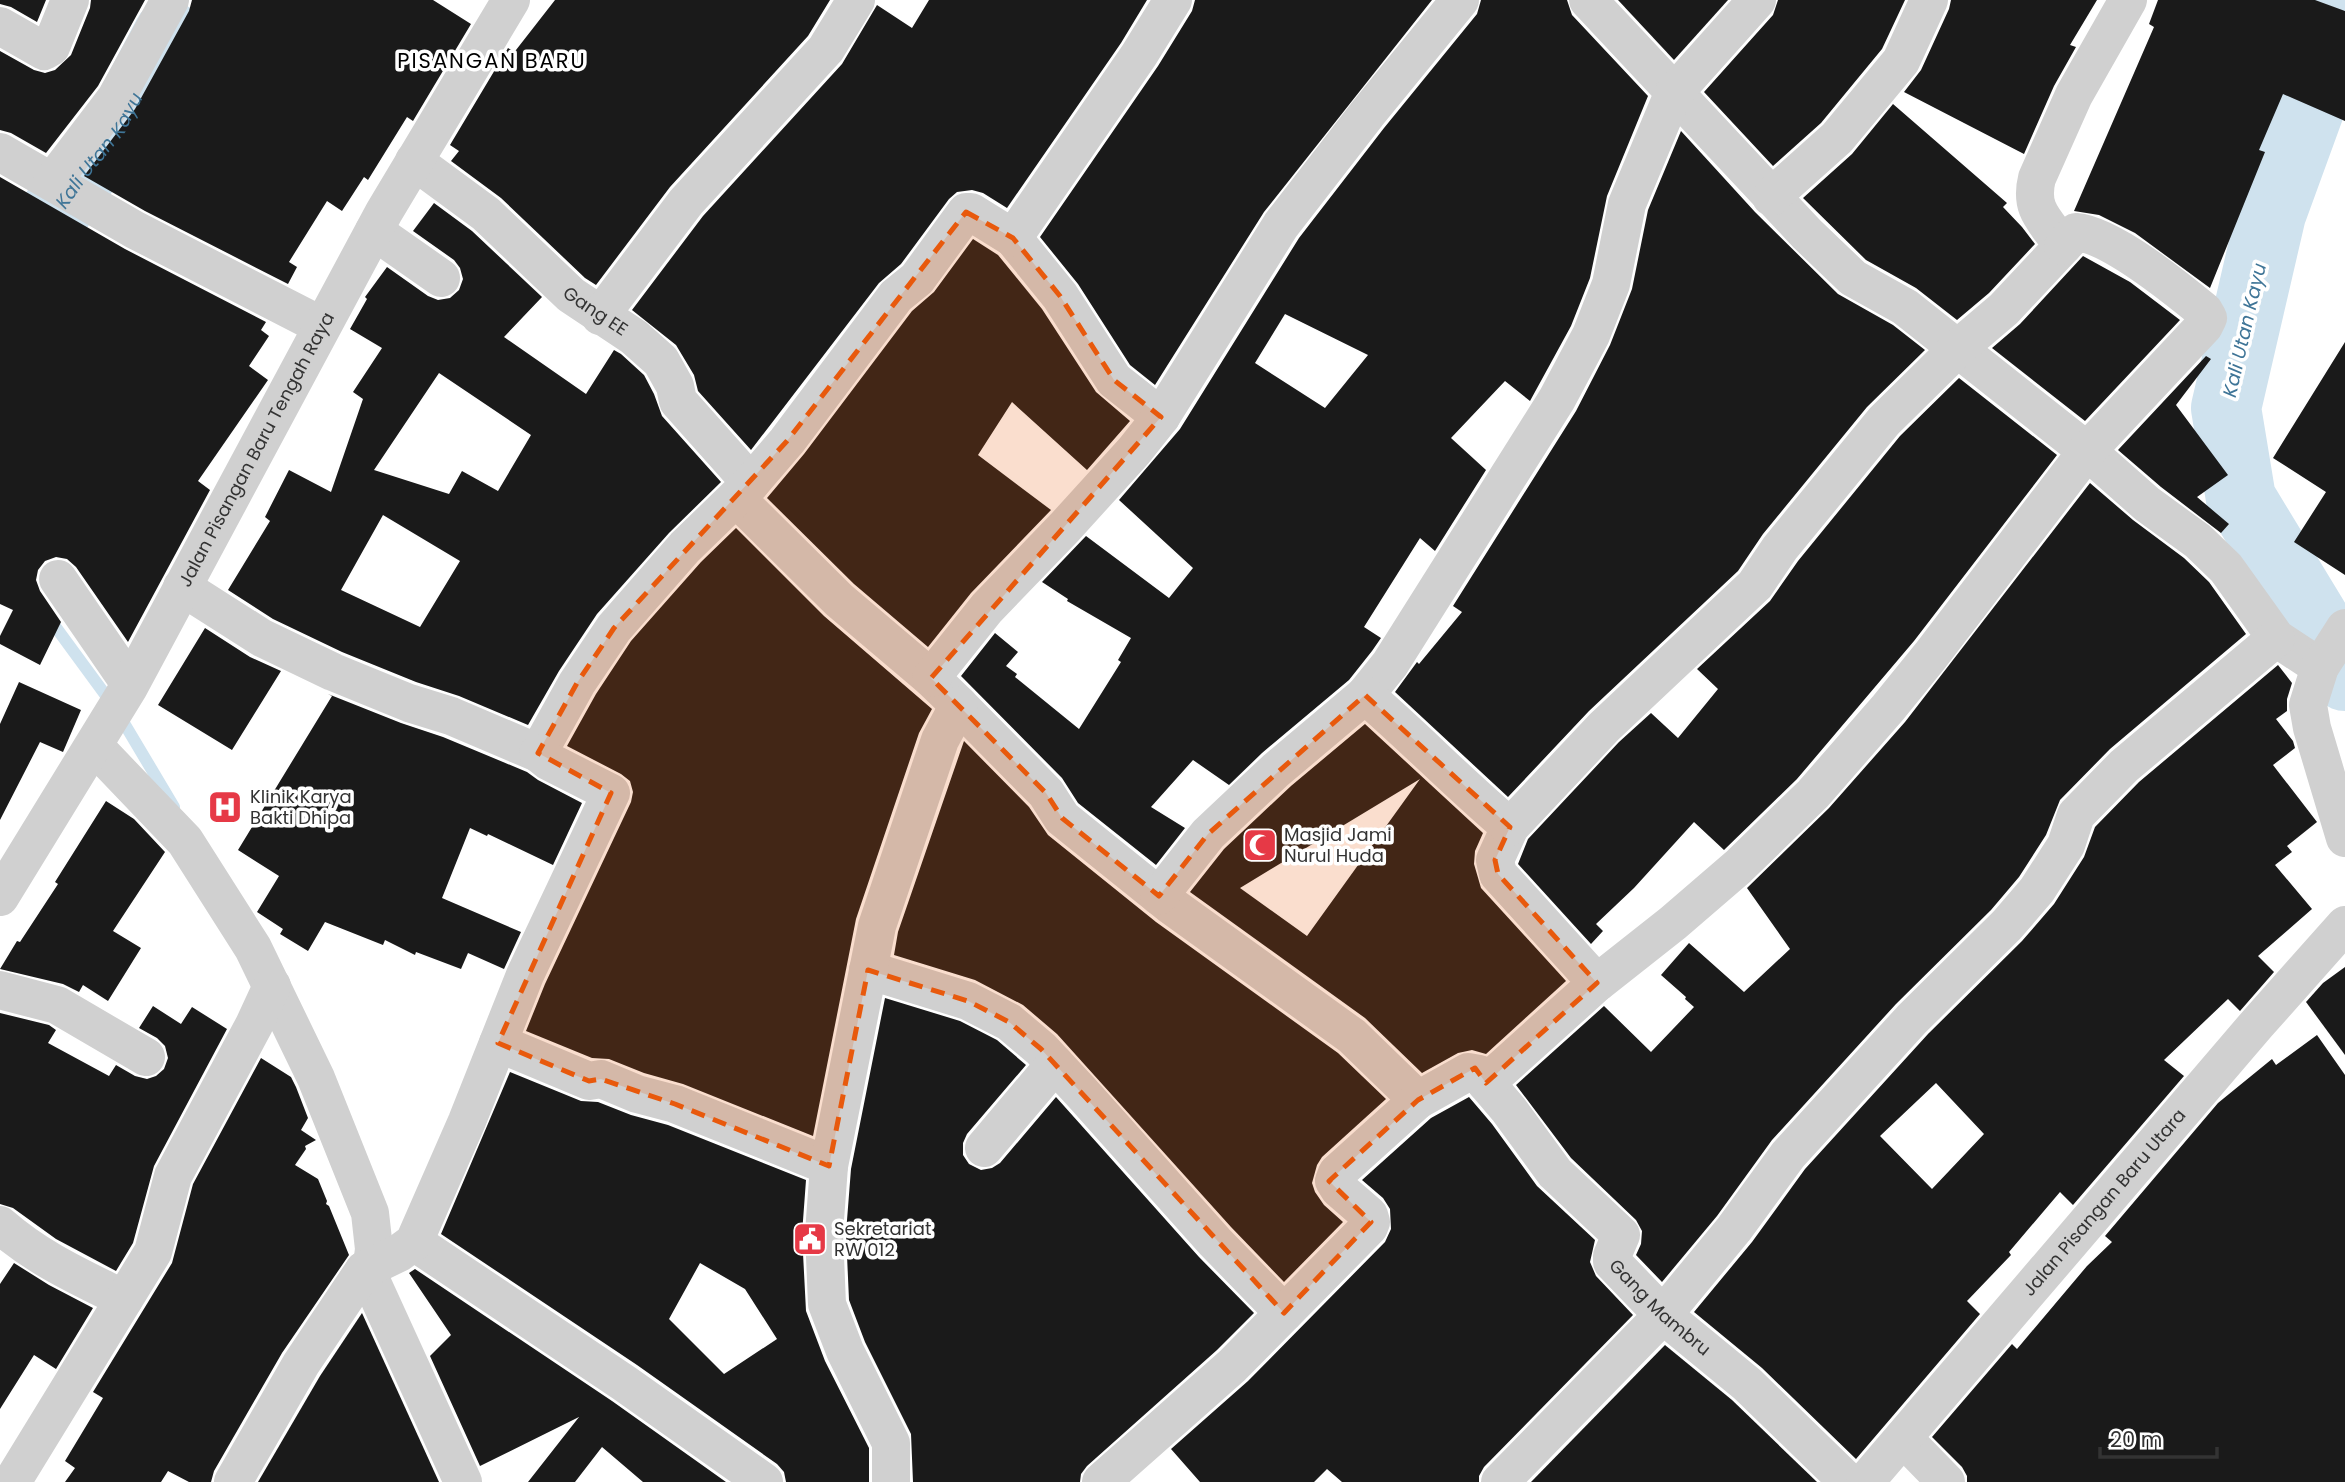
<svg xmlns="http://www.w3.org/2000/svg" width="2345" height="1482" font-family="Poppins,sans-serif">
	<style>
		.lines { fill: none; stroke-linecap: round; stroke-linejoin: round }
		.stream { stroke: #cfe2ee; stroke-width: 12 }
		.river { stroke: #cfe2ee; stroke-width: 70 }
		.building { fill: #1a1a1a; fill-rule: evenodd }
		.minor { stroke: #d0d0d0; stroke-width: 38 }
		.marked { fill: #e8590c; fill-opacity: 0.2; stroke: #e8590c; stroke-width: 5; stroke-dasharray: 14 9; stroke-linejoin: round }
		.labels { text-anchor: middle; stroke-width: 7; stroke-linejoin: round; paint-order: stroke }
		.street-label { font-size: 18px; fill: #333; stroke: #fff }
		.poi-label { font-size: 18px; fill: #333; stroke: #fff; text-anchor: start }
		.water-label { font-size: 19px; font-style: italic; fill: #3f7597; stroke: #fff }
		.quarter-label { font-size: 21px; letter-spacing: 2px; fill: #000; stroke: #fff }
	</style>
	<rect width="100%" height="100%" fill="#fff"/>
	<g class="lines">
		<polyline class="stream" points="49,618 115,708 174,807"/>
		<g class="river">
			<polyline points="2345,11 2271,214 2226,408 2241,499 2337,657 2345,676"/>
			<path id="s1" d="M0,292L81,175L118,130L168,35"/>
		</g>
	</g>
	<g class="building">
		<polygon points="0,0 46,0 37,22 11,7 0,4"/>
		<polygon points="91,0 145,0 98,86 46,153 11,133 0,130 0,51 34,70 45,73 55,70 71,55 90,8"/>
		<polygon points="192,0 433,0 471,24 413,121 407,117 368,180 364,177 342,211 327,201 289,262 297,267 288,284 145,211 84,176 135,109 189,11"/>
		<polygon points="555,0 830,0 808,36 670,187 596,285 585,278 501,198 451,161 459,151 450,145 508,48 513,51 516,50"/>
		<polygon points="929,0 1147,0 1121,43 1007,208 983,193 972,190 957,192 949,199 901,264 879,283 751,450 698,391 694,375 676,345 632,310 703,216 842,64 877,5 912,28"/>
		<polygon points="1195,0 1432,0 1264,212 1155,385 1130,365 1078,284 1040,237 1158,66 1192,11"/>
		<path d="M1481,0H1567L1572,15L1648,96L1607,196L1590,278L1571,326L1530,401L1505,381L1451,438L1486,470L1435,551L1420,538L1364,627L1381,638L1372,651L1349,680L1262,753L1229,785L1193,760L1151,807L1185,828L1156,865L1078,803L1062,778L961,676L995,633L1018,652L1006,666L1017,674L1015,677L1079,729L1121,662L1118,660L1131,638L1067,601L1068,599L1042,582L1086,536L1169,598L1193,568L1119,500L1180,429L1299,238L1384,128L1477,14ZM1285,314L1368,355L1325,408L1255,363Z"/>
		<polygon points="1618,0 1728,0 1674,60"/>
		<polygon points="1778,0 1905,0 1882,49 1821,123 1773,166 1704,92 1773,15"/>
		<polygon points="1951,0 2097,0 2070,45 2076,47 2054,86 2024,154 1904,92 1921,70 1949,9"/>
		<polygon points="2158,0 2315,0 2345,11 2345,121 2283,94 2259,150 2265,152 2210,288 2135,233 2099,215 2074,211 2154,27 2149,24"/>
		<polygon points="1893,104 2007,203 2003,207 2022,227 2035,244 1989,293 1957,320 1916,288 1866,260 1803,198 1852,154"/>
		<polygon points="1681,131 1755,212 1838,294 1893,325 1925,350 1867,407 1763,534 1738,571 1589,711 1508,797 1395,692 1417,662 1419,664 1462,612 1453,606 1576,411 1610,345 1632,289 1648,210"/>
		<polygon points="0,177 125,249 266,322 261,330 269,336 249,366 268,380 198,481 210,490 128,642 76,567 67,559 56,557 45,561 38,570 36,580 40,591 61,622 40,665 0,644 0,636 13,610 0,604"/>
		<path d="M434,203L472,231L542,297L504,337L586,394L614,350L621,354L644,375L654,394L662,416L721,482L669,533L597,614L559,671L528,725L459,696L416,682L342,652L273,619L228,590L270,521L265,517L289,470L331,492L363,399L353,392L382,348L350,329L367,299L365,297L387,267L428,296L438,300L450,298L459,290L463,279L460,268L454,260L413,231ZM439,373L531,435L498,491L462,471L449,494L374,470ZM383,515L460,561L420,627L341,590Z"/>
		<polygon points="973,239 998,255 1042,309 1096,392 1130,421 1087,470 1012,402 978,455 1051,510 971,593 928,647 854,584 767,498 804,454 912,311 934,292"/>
		<polygon points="2083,256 2130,282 2180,320 2085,421 1992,348 2020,324"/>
		<polygon points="2345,342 2345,575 2294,542 2326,492 2273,458"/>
		<polygon points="2206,356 2211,359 2176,405 2228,475 2197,497 2229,524 2221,533 2161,487 2118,450"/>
		<polygon points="1959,378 2057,455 1914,641 1797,779 1724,850 1694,822 1634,888 1596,924 1603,931 1591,944 1518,864 1528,839 1619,742 1651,713 1678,738 1718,689 1697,669 1770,601 1798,561 1900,436"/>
		<polygon points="2090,483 2133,520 2184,558 2209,582 2246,634 2110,749 2060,800 2046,835 2019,877 1991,910 1896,1004 1772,1140 1717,1216 1662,1282 1636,1255 1641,1244 1642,1231 1636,1220 1571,1158 1516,1085 1604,1006 1651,1052 1694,1007 1685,999 1686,997 1661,975 1689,943 1744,992 1790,949 1747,888 1829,808 1905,722"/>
		<polygon points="736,528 824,616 932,709 919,733 856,919 813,1136 683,1084 644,1073 609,1059 592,1058 526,1031 545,984 631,802 633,792 630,781 621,774 567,746 596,694 631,641 701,562"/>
		<polygon points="205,628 250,657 281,671 232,750 158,705"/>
		<path d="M2278,665L2292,683L2287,699V711L2276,719L2293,741L2295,748L2273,765L2317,822L2287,846L2292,852L2275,865L2312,909L2258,956L2274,972L2240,1011L2228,999L2164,1060L2184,1076L2073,1205L2060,1192L2009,1252L2011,1255L1967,1301L1980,1314L1856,1459L1762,1368L1694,1312L1752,1242L1805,1169L1928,1034L2022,941L2054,904L2084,857L2095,827L2139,782ZM1936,1083L1984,1134L1932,1189L1880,1136Z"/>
		<polygon points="19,682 81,710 63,752 40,742 0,820 0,724"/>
		<polygon points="328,694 401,723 443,737 527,772 538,780 582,803 553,865 488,834 487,836 470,828 442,898 521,932 504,969 468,953 461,969 416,952 415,955 385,940 383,945 325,922 308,951 280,934 283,929 257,912 279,876 238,850 332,696"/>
		<path d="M1365,724L1483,833L1475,851L1474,864L1481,888L1566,981L1486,1054L1472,1050L1458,1053L1422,1073L1365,1018L1190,892L1224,849L1291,786ZM1420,779L1307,936L1240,888Z"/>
		<polygon points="964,741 1029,807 1048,835 1156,922 1338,1053 1386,1099 1322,1157 1317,1165 1312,1183 1315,1192 1324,1205 1343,1222 1284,1282 1231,1227 1057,1034 1023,1005 975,980 894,955 898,932"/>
		<polygon points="106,801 134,819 165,852 113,931 141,948 108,1001 83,985 79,992 63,984 0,969 17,941 20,942 58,884 55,882"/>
		<polygon points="2345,967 2345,1055 2306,1002 2323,983"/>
		<polygon points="885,998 960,1021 997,1040 1026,1065 967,1134 963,1143 963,1155 969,1164 981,1170 992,1168 1000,1163 1056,1097 1199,1257 1254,1313 1217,1350 1087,1466 1081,1474 1080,1482 913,1482 911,1434 865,1342 849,1300 846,1233 851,1169"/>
		<polygon points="153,1006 181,1024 192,1007 227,1029 154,1166 133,1243 116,1271 56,1239 13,1208 0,1204 0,1013 49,1025 56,1030 48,1043 109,1076 116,1065 135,1076 147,1079 156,1076 164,1069 168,1058 165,1046 157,1038 139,1028"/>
		<polygon points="2317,1035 2345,1075 2345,1482 1967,1482 1967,1476 1962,1467 1932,1437 2012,1344 2017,1349 2087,1266 2112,1242 2105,1236 2218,1103 2272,1059 2276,1065"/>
		<polygon points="261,1058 291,1077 296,1087 308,1118 301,1130 316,1140 305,1146 306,1149 295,1165 318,1179 327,1201 326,1204 329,1206 349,1255 282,1353 214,1471 211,1482 189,1482 168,1471 161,1482 65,1482 75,1468 65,1461 103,1398 93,1392 172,1263 193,1184"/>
		<path d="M510,1072L581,1101L598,1102L631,1115L668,1125L806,1180L802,1234L806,1311L825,1361L869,1448V1482H786L784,1472L777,1464L637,1365L441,1234ZM700,1263L745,1289L777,1339L724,1374L669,1319Z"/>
		<polygon points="1469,1097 1492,1124 1537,1186 1595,1240 1590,1262 1596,1276 1633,1315 1484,1467 1479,1476 1479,1482 1342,1482 1327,1469 1314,1482 1200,1482 1171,1449 1248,1381 1385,1242 1391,1229 1390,1209 1383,1198 1362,1180 1431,1118"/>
		<polygon points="14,1263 49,1285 93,1308 56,1369 34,1355 0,1409 0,1284"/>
		<polygon points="415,1269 612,1401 726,1482 643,1482 602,1447 575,1482 528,1482 579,1417 480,1466 430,1356 451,1335 409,1273"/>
		<polygon points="362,1313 439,1482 258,1482 320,1376"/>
		<polygon points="1665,1345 1732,1400 1817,1482 1531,1482"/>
	</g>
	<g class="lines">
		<g class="minor">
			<polyline points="1588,0 1807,234 1853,278 1905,307 2087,451 2147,504 2198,541 2226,568 2276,638 2320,667"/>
			<polyline points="0,26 44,51 51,47 70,0"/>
			<polyline points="0,152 135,230 322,326"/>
			<path id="s2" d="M414,161L486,214L571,295L634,337L661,361L675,386L678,401L751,483"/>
			<polyline points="52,182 116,98 170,0"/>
			<polyline points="1771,197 1837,138 1901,61 1929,0"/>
			<polyline points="374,231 441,278"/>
			<polyline points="1013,238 1060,296 1114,380 1161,417"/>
			<polyline points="600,316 686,202 826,49 856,0"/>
			<polyline points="737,499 839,600 931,678 959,705 1046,793 1062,818 1169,904 1352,1036 1418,1100"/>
			<polyline points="58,579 130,684"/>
			<polyline points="182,587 262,638 333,672 409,703 451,716 538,753 577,683 614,628 685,547 751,483 787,441 896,296 917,279 966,212 971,212 1013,238 1139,55 1173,0"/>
			<polyline points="2345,628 2320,667 2308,705 2312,728 2345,838"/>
			<polyline points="931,678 987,608 1065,527 1134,451 1161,417 1281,225 1367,114 1460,0"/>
			<polyline points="1365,695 1390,664 1557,399 1591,335 1611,284 1627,204 1673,94 1757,0"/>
			<polyline points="94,746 185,841 253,948 316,1078 370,1213 374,1249 372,1265"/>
			<polyline points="1510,827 1495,860 1498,874 1597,983"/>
			<path d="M1159,896L1208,834L1276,770L1365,695C1415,738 1460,785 1510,827L1604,727L1755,585L1780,548L1884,421L1957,349L2004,309L2063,246C2045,220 2029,210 2037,178L2074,95L2128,0"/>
			<path id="s3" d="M0,897L129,687L384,212L511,0"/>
			<polyline points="868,970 968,1001 1009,1022 1041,1049 1082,1093 1215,1242 1284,1313"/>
			<polyline points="0,990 57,1005 146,1057"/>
			<polyline points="498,1043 589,1081 601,1079 637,1094 675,1104 829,1166"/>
			<path id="s4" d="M1486,1083L1509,1110L1555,1173L1621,1235L1612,1256V1262L1663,1315L1747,1384L1848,1482"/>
			<polyline points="984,1148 1055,1064"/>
			<path d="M0,1225C39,1259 78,1276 124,1299"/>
			<polyline points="414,1242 624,1383 764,1482"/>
			<polyline points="364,1270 369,1276 463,1482"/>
			<polyline points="1903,1438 1946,1482"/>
			<polyline points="12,1482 153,1252 173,1176 254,1025 272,986"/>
			<polyline points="233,1482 301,1364 364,1270 399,1253 414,1242 467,1121 525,975 611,793 548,761 538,753"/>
			<polyline points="891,1482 891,1443 845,1351 827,1304 824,1233 829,1166 877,926 940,740 959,705"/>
			<path d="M1101,1482L1232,1366L1369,1227L1371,1222L1369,1215L1339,1189L1334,1181L1337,1173L1418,1100L1468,1072L1479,1074L1486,1083L1597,983L1673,923L1738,867L1813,794L1888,708L1931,655L2087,451L2204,326L2208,318L2204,311C2176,288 2111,235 2076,232L2063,246"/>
			<polyline points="1500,1482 1663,1315 1734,1229 1788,1155 1912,1019 2007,925 2037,890 2066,845 2076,815 2124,766 2276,638"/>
			<path id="s5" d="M1865,1482L2257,1024L2345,925"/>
		</g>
	</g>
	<path class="marked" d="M966,212L1013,238L1060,296L1114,380L1161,417L931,678L1046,793L1062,818L1159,896L1208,834L1365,695L1510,827L1495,860L1498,874L1597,983L1486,1083L1475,1068L1418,1100L1329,1181L1371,1222L1284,1313L1041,1049L1009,1022L968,1001L868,970L829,1166L675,1104L601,1079L589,1081L498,1043L611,793L538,753L577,683L614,628L787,441Z"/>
	<defs>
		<g id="hospital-square" transform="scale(1.75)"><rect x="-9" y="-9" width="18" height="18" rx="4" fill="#e63946" stroke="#fff"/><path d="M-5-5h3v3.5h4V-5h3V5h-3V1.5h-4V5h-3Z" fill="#fff"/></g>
		<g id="mosque-square" transform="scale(1.75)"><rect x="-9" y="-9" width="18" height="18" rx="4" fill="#e63946" stroke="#fff"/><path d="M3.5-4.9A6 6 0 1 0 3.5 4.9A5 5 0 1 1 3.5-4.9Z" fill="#fff"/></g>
		<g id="civic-square" transform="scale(1.75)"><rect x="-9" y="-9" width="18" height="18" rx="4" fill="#e63946" stroke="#fff"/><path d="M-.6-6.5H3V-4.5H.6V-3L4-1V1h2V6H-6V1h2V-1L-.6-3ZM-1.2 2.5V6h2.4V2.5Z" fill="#fff"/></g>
	</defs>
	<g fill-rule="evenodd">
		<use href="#hospital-square" x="225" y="807"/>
		<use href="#mosque-square" x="1260" y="845"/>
		<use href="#civic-square" x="810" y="1239"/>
	</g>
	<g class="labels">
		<g class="street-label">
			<text dy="6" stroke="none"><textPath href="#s2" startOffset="236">Gang EE</textPath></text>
			<text dy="6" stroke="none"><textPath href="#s3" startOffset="516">Jalan Pisangan Baru Tengah Raya</textPath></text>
			<text dy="6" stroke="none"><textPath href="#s5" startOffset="368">Jalan Pisangan Baru Utara</textPath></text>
			<text dy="6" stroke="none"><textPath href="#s4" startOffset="299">Gang Mambru</textPath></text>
		</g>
		<g class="poi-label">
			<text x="250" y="803">Klinik Karya<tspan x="250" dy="21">Bakti Dhipa</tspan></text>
			<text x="1284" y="841">Masjid Jami<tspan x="1284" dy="21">Nurul Huda</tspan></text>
			<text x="834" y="1235">Sekretariat<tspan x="834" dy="21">RW 012</tspan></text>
		</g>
		<g class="water-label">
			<text dy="7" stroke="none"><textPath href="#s1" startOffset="173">Kali Utan Kayu</textPath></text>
			<text transform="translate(2244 330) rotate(-77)" y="7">Kali Utan Kayu</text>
		</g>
		<g class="quarter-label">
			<text x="492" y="68">PISANGAN BARU</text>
		</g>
	</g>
	<path d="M2100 1447v10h117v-10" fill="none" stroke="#333333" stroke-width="3.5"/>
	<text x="2110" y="1447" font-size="21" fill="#333333" stroke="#ffffff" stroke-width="5" paint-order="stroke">20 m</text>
</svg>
